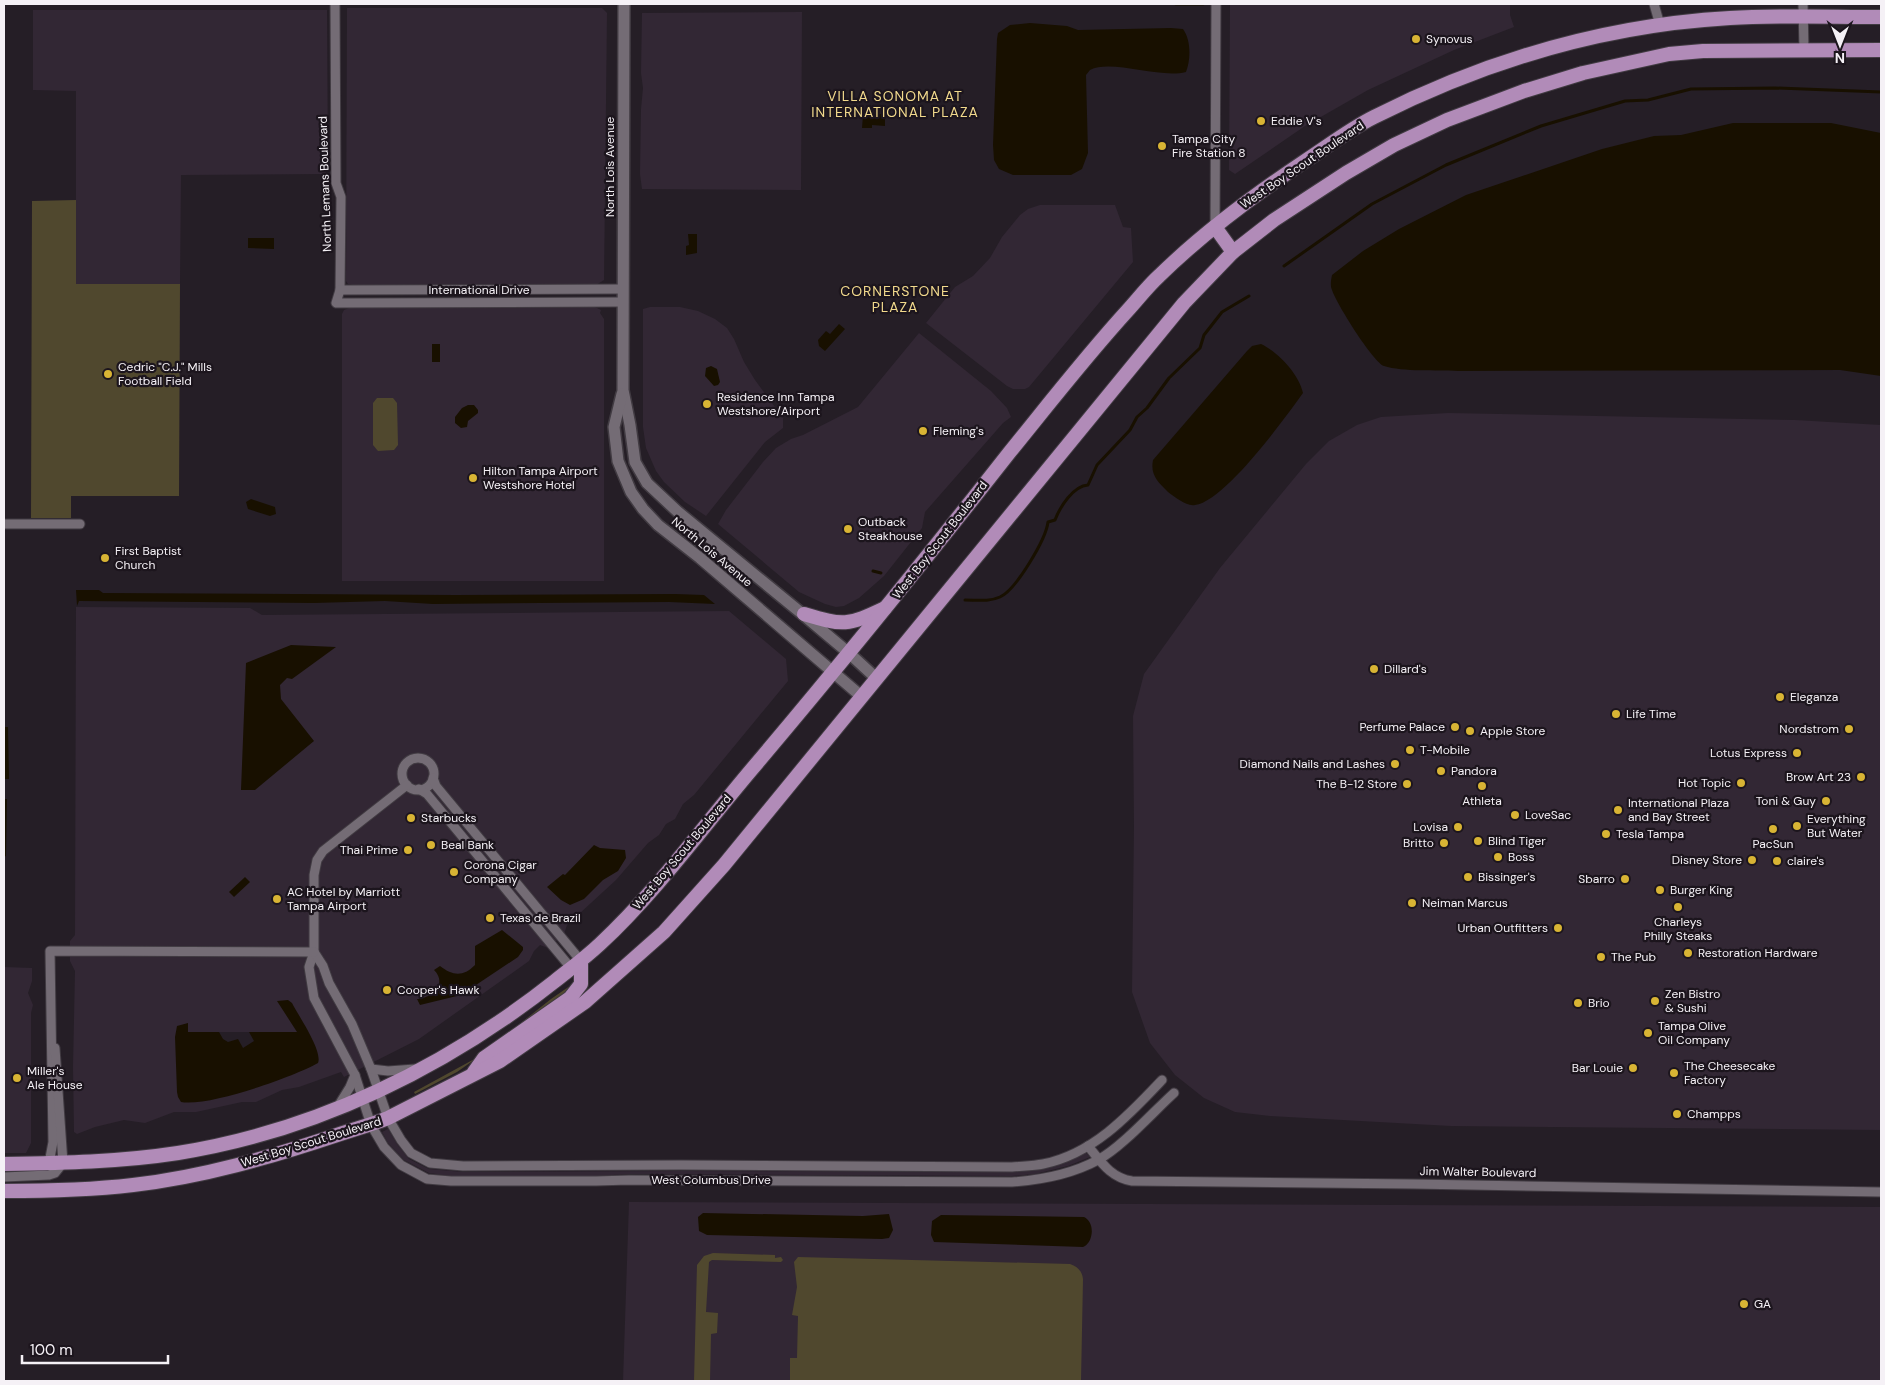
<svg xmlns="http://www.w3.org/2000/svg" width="1885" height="1385" font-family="'DM Sans',sans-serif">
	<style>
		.built { fill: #322734 }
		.green { fill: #50482e }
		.water { fill: #181000 }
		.pier { fill: #251e26 }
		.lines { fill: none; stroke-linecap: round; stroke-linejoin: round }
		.stream { stroke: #181000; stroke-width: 3 }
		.minor-casing { stroke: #413b42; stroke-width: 11 }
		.tertiary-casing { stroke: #413b42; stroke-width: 14 }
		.primary-casing { stroke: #413b42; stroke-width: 16 }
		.minor { stroke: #746c75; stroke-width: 9 }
		.tertiary { stroke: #746c75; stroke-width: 11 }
		.primary { stroke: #b18bb8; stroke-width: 14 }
		.poi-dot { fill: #d8b434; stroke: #1c151d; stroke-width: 2 }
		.labels { text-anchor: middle; stroke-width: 4.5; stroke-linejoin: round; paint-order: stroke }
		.poi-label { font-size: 12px; fill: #f5f1f6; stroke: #1c151d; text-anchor: start }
		.street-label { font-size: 12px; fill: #f5f1f6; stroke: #1c151d }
		.neighbourhood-label { font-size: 14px; letter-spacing: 1px; fill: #f2da8d; stroke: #1c151d }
	</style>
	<rect width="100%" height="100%" fill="#251e26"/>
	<g class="built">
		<polygon points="1230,4 1510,4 1510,15 1514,27 1454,50 1368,90 1305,126 1235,174 1229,170"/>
		<polygon points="347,8 602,8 607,13 604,280 596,285 353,285 348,284 346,281"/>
		<polygon points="33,10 327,10 328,166 325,174 181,175 180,284 76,284 76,91 33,90"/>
		<polygon points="802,12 801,190 642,189 640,174 641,109 643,88 641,73 642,13"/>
		<polygon points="1040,205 1115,205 1123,227 1131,228 1133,262 1029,387 1025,389 1013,389 1007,386 926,323 955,287 973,276 990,258 1002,237 1020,215 1028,209"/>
		<polygon points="595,307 601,310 600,313 604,319 604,581 342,581 342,314 344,310 349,308"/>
		<polygon points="650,307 680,307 698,311 715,319 727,328 734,339 744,362 755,380 783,418 783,428 765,442 706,516 685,502 664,482 656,471 646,448 643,427 643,309"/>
		<polygon points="919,333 991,391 1007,408 1011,417 1003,423 925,512 922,528 884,576 859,598 844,606 836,607 825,604 799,592 718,524 726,510 763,462 776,448 791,439 803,435 858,407"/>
		<polygon points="1448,413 1795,420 1881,425 1881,1130 1451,1126 1270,1116 1235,1112 1204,1098 1175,1075 1150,1043 1132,992 1134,826 1133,716 1144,674 1220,568 1306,464 1329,441 1357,425 1381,417"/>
		<polygon points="76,607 250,608 262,615 729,611 786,659 788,681 694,795 683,804 675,819 666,824 659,835 648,843 616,880 567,925 564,934 548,948 540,945 534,951 529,961 419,1039 344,1077 341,1072 299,1087 282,1090 256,1102 242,1102 196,1112 174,1112 145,1123 124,1120 95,1127 77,1134 74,1132 73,1067 75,971 70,961 70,941 75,935"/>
		<polygon points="4,967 32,968 32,981 28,993 33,1005 31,1013 31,1143 26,1153 4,1153"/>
		<polygon points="388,1129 397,1144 409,1159 429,1169 463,1172 681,1171 1012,1172 1045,1169 1086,1153 1090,1157 1068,1166 1035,1174 1012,1176 630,1174 596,1176 451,1176 429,1173 404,1160 388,1143 382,1132"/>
		<polygon points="629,1202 1881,1207 1881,1381 623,1381"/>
	</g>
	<g class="green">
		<polygon points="76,200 76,284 180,284 179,496 71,496 71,518 31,518 32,201"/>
		<polygon points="377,398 393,398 397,403 398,445 394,450 378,451 373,445 373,403"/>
		<polygon points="577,981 571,992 457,1072 415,1094 414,1092 478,1057 551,999"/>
		<polygon points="713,1253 775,1255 775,1258 781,1257 783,1260 781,1262 712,1260 709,1262 706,1312 718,1313 717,1333 711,1334 710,1381 694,1381 697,1265 704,1256"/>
		<path d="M798,1257L1070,1264C1078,1267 1082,1271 1083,1279L1081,1381H790V1358H797L798,1316L792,1315L797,1287L794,1262Z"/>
	</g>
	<g class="water">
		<path d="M1030,23L1067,26L1078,30L1171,28L1183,29C1191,40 1191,59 1186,72C1159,79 1112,59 1090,70L1086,75L1088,153L1082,169L1071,175H1013L999,169L994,160L993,145L997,39L998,33L1010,25Z"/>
		<polygon points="876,114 885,114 885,126 872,125 872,128 862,128 863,115 876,116"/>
		<path d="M1733,123H1831L1881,133V376L1840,370L1458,371C1437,370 1403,372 1384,366C1373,362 1336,303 1332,290C1330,286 1331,280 1332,275L1363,251L1399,229L1466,195L1602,149L1654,136L1681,135Z"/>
		<polygon points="688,234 697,234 697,253 686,255 686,246 689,245"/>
		<polygon points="248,238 274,238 274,249 248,248"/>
		<polygon points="839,324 845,329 825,351 819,346 818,340 826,331 830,334"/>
		<rect x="432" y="344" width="8" height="18"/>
		<path d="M1261,344C1278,352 1299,374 1303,393C1285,418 1225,501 1195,505C1187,507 1175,497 1168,492C1158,482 1150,475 1153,460L1247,351L1252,346Z"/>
		<polygon points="711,366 717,369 720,382 718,385 714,386 705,376 706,368"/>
		<polygon points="468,405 474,405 478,410 478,413 468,421 467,427 461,428 455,423 455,417 462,408"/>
		<polygon points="251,499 275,507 276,514 270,516 248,509 246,502"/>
		<polygon points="76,590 99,590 103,593 455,595 675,594 704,595 715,604 669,602 433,604 385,601 314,603 79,601 77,606"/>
		<polygon points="291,645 336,647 292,679 287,678 280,685 281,699 314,741 255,790 241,790 246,663"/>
		<polygon points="4,727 8,727 9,779 4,779"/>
		<polygon points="4,799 7,799 6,856 4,857"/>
		<polygon points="594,845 600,848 625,850 626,858 618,871 603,880 584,899 570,905 561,900 547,887 563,874 565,875"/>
		<polygon points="245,877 250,882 234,897 229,892"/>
		<path d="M502,930L523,947V950L518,957L461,995L420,1005L417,999C432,998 448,984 434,970L440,966C453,976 463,977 475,965V946Z"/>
		<path d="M288,1000L292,1003C298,1015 323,1051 318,1063C293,1077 209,1107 181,1102L178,1097L177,1092L175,1037L177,1026L188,1023V1032H297L277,1001Z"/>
		<polygon points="703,1213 863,1216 889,1214 893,1230 889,1238 882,1239 707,1235 699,1231 698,1217"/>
		<path d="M941,1215L1084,1217C1095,1222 1094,1242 1083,1247L934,1242L931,1235L932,1221Z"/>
	</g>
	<polygon class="pier" points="219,1032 249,1032 254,1041 243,1048 238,1039 228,1042 223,1039"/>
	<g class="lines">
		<g class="stream">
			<polyline points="1176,4 1203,4"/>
			<polyline points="1284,266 1372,204 1446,165 1541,126 1625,101 1648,100 1691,89 1775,88 1881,92"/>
			<polyline points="873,571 881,573"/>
			<path d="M965,600C977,600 989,602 1000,597C1016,590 1046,539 1048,522L1055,520C1060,507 1073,486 1088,485L1097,465L1130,430L1137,417L1147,408L1169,378L1200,348L1204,335L1222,312L1249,296"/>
		</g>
		<g class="minor-casing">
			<g id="minor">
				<polyline points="335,4 336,183 341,197 340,290 336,303 623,302"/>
				<polyline points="1654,4 1660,25"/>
				<polyline points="1803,4 1804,50"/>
				<polyline points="1215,227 1216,4"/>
				<polyline points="340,290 623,289"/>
				<polyline points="4,524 80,524"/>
				<circle cx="418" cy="774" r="16"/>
				<polyline points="433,778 436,786 581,961"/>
				<path d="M407,785L323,851L317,860L314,875V952L309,967L314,998L355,1075L371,1125L384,1147L401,1165L427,1179L451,1181H596L629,1180L1012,1182C1041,1180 1072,1174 1098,1160C1122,1147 1153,1112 1174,1093"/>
				<polyline points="419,789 427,794 571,968"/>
				<path d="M314,952L323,966L329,983L352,1024L371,1069L388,1118L401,1140L411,1153L430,1163L463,1166L681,1165L1012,1167C1022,1166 1033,1166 1043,1164C1093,1154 1129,1115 1162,1080"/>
				<polyline points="371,1069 388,1071 415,1069"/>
				<polyline points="337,1108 350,1087 355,1075"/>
				<path d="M1088,1146C1101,1162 1111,1178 1132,1181L1413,1184L1881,1192"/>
				<polyline points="49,1163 53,1142 50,951 314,952"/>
				<polyline points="4,1177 49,1175 55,1173 63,1163 55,1048"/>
			</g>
		</g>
		<g class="tertiary-casing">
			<g id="tertiary">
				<polyline points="624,4 623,390 630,425 635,462 647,483 678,512 800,612 850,654 876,678"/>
				<polyline points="622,394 614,427 618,461 631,492 643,509 658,525 700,558 861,696"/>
			</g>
		</g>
		<g class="primary-casing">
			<g id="primary">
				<polyline points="1215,227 1233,252"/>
				<path d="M804,614C844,626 847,626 885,608"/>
				<polyline points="474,1072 484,1058 570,998 581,984 581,961"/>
				<path d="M4,1164C62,1163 120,1162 178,1153C316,1131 445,1068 555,981C570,969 585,958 600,944C656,892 702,828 752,769C840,665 925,560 1009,453C1048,405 1086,356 1128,310C1138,299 1148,286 1159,276C1203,233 1254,195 1305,161C1328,146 1350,129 1374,117C1485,61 1606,25 1730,18C1780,15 1831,17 1881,17"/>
				<path d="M4,1191C47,1191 90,1190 133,1185C203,1177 271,1157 337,1135C354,1129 371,1125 388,1118L500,1061L585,1002L664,932L724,865L1184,303L1233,252L1274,220L1346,173L1394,145L1447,120L1524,91L1583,73L1669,54L1703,51L1881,50"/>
			</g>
		</g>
		<use href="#minor" class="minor"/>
		<use href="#tertiary" class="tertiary"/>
		<use href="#primary" class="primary"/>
	</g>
	<g class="poi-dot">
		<circle cx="1416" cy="39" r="5"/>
		<circle cx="1261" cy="121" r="5"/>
		<circle cx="1162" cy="146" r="5"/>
		<circle cx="108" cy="374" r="5"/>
		<circle cx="707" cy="404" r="5"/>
		<circle cx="923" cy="431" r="5"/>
		<circle cx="473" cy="478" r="5"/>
		<circle cx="848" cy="529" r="5"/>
		<circle cx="105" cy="558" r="5"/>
		<circle cx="1374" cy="669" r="5"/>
		<circle cx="1780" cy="697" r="5"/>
		<circle cx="1616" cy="714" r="5"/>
		<circle cx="1455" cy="727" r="5"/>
		<circle cx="1849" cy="729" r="5"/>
		<circle cx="1470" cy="731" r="5"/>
		<circle cx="1410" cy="750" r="5"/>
		<circle cx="1797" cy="753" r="5"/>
		<circle cx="1395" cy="764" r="5"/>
		<circle cx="1441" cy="771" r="5"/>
		<circle cx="1861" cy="777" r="5"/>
		<circle cx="1741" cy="783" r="5"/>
		<circle cx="1407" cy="784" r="5"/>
		<circle cx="1482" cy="786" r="5"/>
		<circle cx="1826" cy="801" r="5"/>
		<circle cx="1618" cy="810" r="5"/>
		<circle cx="1515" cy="815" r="5"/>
		<circle cx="411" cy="818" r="5"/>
		<circle cx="1797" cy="826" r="5"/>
		<circle cx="1458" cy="827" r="5"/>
		<circle cx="1773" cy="829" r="5"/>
		<circle cx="1606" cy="834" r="5"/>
		<circle cx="1478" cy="841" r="5"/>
		<circle cx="1444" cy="843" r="5"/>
		<circle cx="431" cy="845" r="5"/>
		<circle cx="408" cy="850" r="5"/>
		<circle cx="1498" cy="857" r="5"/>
		<circle cx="1752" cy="860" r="5"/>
		<circle cx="1777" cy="861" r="5"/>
		<circle cx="454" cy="872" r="5"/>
		<circle cx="1468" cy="877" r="5"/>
		<circle cx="1625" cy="879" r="5"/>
		<circle cx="1660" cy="890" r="5"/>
		<circle cx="277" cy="899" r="5"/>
		<circle cx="1412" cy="903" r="5"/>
		<circle cx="1678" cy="907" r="5"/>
		<circle cx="490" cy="918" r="5"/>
		<circle cx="1558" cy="928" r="5"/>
		<circle cx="1688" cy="953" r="5"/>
		<circle cx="1601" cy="957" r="5"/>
		<circle cx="387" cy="990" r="5"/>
		<circle cx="1655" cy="1001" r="5"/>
		<circle cx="1578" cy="1003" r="5"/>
		<circle cx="1648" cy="1033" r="5"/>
		<circle cx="1633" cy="1068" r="5"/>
		<circle cx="1674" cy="1073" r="5"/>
		<circle cx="17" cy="1078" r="5"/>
		<circle cx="1677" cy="1114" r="5"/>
		<circle cx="1744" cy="1304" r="5"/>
	</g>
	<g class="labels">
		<g class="poi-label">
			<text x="1426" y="43">Synovus</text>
			<text x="1271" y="125">Eddie V's</text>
			<text x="1172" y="143">Tampa City<tspan x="1172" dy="14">Fire Station 8</tspan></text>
			<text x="118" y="371">Cedric "C.J." Mills<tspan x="118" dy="14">Football Field</tspan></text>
			<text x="717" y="401">Residence Inn Tampa<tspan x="717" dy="14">Westshore/Airport</tspan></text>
			<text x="933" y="435">Fleming's</text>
			<text x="483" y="475">Hilton Tampa Airport<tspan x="483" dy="14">Westshore Hotel</tspan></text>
			<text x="858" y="526">Outback<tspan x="858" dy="14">Steakhouse</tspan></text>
			<text x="115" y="555">First Baptist<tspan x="115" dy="14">Church</tspan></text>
			<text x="1384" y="673">Dillard's</text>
			<text x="1790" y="701">Eleganza</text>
			<text x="1626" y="718">Life Time</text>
			<text x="1445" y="731" text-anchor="end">Perfume Palace</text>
			<text x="1839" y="733" text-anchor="end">Nordstrom</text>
			<text x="1480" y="735">Apple Store</text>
			<text x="1420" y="754">T-Mobile</text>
			<text x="1787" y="757" text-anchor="end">Lotus Express</text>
			<text x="1385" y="768" text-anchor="end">Diamond Nails and Lashes</text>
			<text x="1451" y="775">Pandora</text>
			<text x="1851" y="781" text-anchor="end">Brow Art 23</text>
			<text x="1731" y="787" text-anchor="end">Hot Topic</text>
			<text x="1397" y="788" text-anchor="end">The B-12 Store</text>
			<text x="1482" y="805" text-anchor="middle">Athleta</text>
			<text x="1816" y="805" text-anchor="end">Toni &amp; Guy</text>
			<text x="1628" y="807">International Plaza<tspan x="1628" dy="14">and Bay Street</tspan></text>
			<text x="1525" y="819">LoveSac</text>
			<text x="421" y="822">Starbucks</text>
			<text x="1807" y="823">Everything<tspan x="1807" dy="14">But Water</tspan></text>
			<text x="1448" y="831" text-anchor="end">Lovisa</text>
			<text x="1616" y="838">Tesla Tampa</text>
			<text x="1488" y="845">Blind Tiger</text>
			<text x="1434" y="847" text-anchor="end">Britto</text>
			<text x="1773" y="848" text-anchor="middle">PacSun</text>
			<text x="441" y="849">Beal Bank</text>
			<text x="398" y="854" text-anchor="end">Thai Prime</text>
			<text x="1508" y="861">Boss</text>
			<text x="1742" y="864" text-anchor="end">Disney Store</text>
			<text x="1787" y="865">claire's</text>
			<text x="464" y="869">Corona Cigar<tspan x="464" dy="14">Company</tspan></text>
			<text x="1478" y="881">Bissinger's</text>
			<text x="1615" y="883" text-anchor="end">Sbarro</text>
			<text x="1670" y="894">Burger King</text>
			<text x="287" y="896">AC Hotel by Marriott<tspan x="287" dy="14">Tampa Airport</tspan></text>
			<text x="1422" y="907">Neiman Marcus</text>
			<text x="500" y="922">Texas de Brazil</text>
			<text x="1678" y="926" text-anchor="middle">Charleys<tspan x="1678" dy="14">Philly Steaks</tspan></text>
			<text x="1548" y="932" text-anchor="end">Urban Outfitters</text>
			<text x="1698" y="957">Restoration Hardware</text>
			<text x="1611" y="961">The Pub</text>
			<text x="397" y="994">Cooper's Hawk</text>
			<text x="1665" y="998">Zen Bistro<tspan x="1665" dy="14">&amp; Sushi</tspan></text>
			<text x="1588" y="1007">Brio</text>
			<text x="1658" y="1030">Tampa Olive<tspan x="1658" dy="14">Oil Company</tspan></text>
			<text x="1684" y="1070">The Cheesecake<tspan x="1684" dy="14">Factory</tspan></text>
			<text x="1623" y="1072" text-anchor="end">Bar Louie</text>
			<text x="27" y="1075">Miller's<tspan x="27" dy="14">Ale House</tspan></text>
			<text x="1687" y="1118">Champps</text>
			<text x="1754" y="1308">GA</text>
		</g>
		<g class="street-label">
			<text transform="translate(1302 165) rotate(-34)" y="4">West Boy Scout Boulevard</text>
			<text transform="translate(610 167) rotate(-90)" y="4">North Lois Avenue</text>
			<text transform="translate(325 184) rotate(-92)" y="4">North Lemans Boulevard</text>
			<text x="479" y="294">International Drive</text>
			<text transform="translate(940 540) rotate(-52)" y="4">West Boy Scout Boulevard</text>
			<text transform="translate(712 552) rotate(40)" y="4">North Lois Avenue</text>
			<text transform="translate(682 852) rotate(-50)" y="4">West Boy Scout Boulevard</text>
			<text transform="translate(311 1142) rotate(-17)" y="4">West Boy Scout Boulevard</text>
			<text transform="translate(1478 1172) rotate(1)" y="4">Jim Walter Boulevard</text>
			<text x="711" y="1184">West Columbus Drive</text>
		</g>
		<g class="neighbourhood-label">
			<text x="895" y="101">VILLA SONOMA AT<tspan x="895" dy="16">INTERNATIONAL PLAZA</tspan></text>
			<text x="895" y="296">CORNERSTONE<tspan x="895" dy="16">PLAZA</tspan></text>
		</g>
	</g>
	<rect width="1885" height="1385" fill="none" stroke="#f5f1f6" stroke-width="10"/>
	<g transform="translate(1840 45) rotate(180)" stroke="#1c151d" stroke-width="4" paint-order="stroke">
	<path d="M0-4L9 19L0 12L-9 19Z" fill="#f5f1f6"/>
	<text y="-8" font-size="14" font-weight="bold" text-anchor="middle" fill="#f5f1f6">N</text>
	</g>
	<path d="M22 1355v8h146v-8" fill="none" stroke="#f5f1f6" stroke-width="2.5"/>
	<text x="30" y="1355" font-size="15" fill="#f5f1f6" stroke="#1c151d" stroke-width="4" paint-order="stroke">100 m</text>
</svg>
